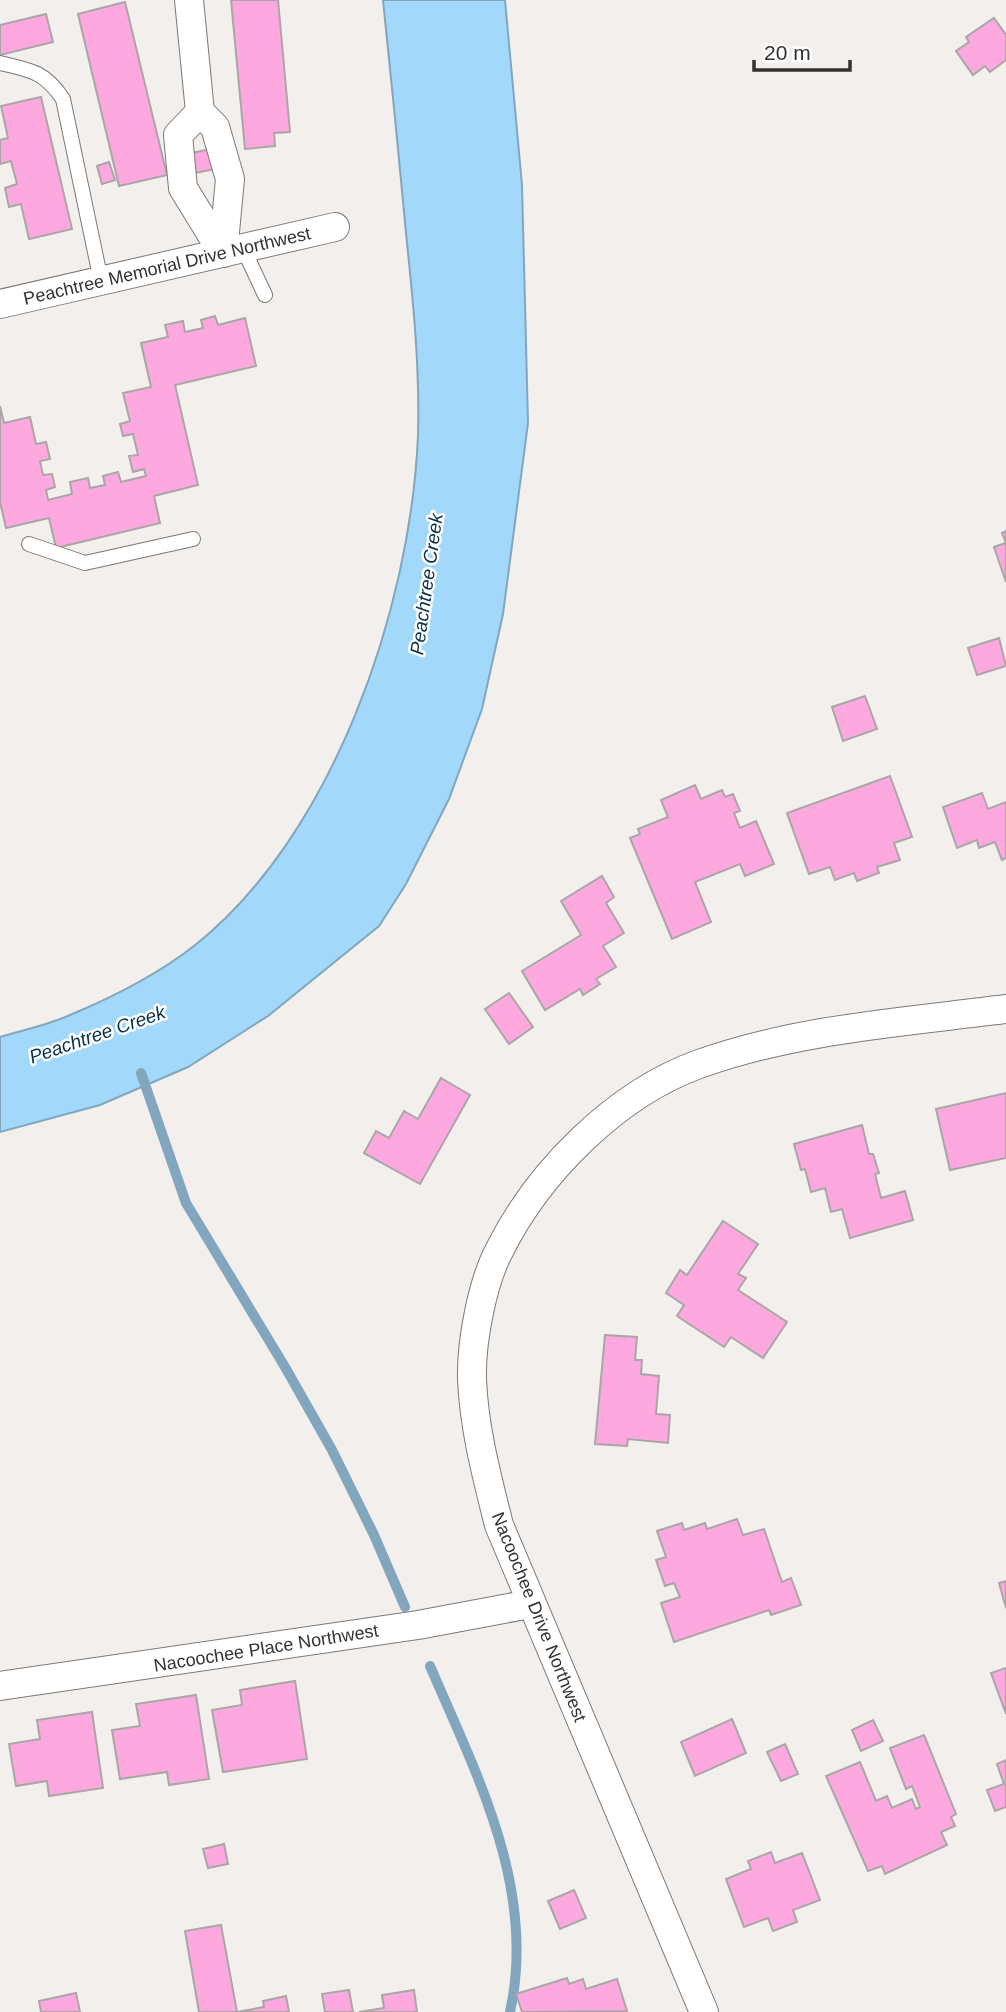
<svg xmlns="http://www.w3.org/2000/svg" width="1006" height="2012" font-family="Arial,sans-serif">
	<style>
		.water { fill: #a2d8fa; stroke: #81a6be; stroke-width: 2 }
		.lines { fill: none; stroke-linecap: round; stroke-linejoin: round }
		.stream { stroke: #81a6be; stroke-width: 10 }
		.building { fill: #fda8de; stroke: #aaa6a8; stroke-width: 2 }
		.service-casing { stroke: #7c7976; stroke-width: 16 }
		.minor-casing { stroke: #7c7976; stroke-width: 30 }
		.service { stroke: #fff; stroke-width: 14 }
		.minor { stroke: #fff; stroke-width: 28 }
		.labels { text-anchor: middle; stroke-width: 5; stroke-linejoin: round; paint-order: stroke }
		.street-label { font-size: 18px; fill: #343231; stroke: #fff }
		.water-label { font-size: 19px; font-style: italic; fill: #053248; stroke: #fff }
	</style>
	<rect width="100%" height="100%" fill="#f2efec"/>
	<path class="water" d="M383,0H505L522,185L528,423L503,614L482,709L449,799L406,884L379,926L268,1016L188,1067L100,1105L0,1132V1037C23,1030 48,1025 70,1015C113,997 157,975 194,946C333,836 411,608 418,435C420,368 413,300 406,233C399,155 391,78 383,0Z"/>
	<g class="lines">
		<g class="stream">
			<polyline points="141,1073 186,1203 285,1367 332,1450 374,1535 405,1607"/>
			<path d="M430,1666C477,1775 537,1890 510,2012"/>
		</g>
	</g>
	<g class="building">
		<polygon points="231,0 278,0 290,132 274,133 275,146 245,149"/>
		<polygon points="125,2 167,175 119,186 78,14"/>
		<polygon points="46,14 53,42 0,55 0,25"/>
		<polygon points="994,18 1006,35 1006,60 990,72 985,66 973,75 956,51 969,42 966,37"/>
		<polygon points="41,97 72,229 29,239 21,204 9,207 5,188 17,184 11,161 0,164 0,140 8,138 1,106"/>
		<polygon points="211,149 215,169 195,173 191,153"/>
		<polygon points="109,162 115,180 102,184 97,166"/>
		<polygon points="215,316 218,325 245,318 256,366 175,385 198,485 154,496 160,523 56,548 49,518 6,528 0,502 0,406 4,423 30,417 36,444 46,442 50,459 40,461 43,475 52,474 55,487 46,490 48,500 72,494 70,482 88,478 90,488 105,485 103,476 118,472 121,482 146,476 144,469 133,472 129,456 138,455 133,434 123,436 120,424 130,421 123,393 151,387 141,343 168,337 165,325 183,321 185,332 203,328 201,320"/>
		<polygon points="1006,531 1006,582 994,547 1006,543 1002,533"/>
		<polygon points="999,638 1006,666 977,675 968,648"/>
		<polygon points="865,696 877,729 843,741 832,707"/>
		<polygon points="890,776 912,837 894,843 900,860 877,867 879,873 857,881 854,873 835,880 830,867 809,874 787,813"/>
		<polygon points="695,785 701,799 722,790 725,797 733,794 740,811 734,813 740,828 756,821 774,864 745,876 740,864 695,882 711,922 672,939 630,838 640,834 638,829 668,817 661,800"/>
		<polygon points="982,793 988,809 1006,802 1006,858 1002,860 995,842 979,848 977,840 957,848 943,807"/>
		<polygon points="602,876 614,897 606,903 624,933 603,946 616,967 596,979 600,984 583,995 580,989 545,1010 522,971 581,935 561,901"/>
		<polygon points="509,993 533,1027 509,1044 485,1009"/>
		<polygon points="441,1078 470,1095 420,1184 364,1153 376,1131 389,1138 404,1111 418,1119"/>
		<polygon points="1006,1093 1006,1158 950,1170 936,1109"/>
		<polygon points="862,1125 869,1154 873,1154 879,1173 875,1174 881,1198 905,1191 913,1220 850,1238 842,1209 831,1212 825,1188 811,1192 805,1169 801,1170 794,1144"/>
		<polygon points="723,1221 758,1244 738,1274 746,1278 738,1290 787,1322 763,1358 731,1337 724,1347 677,1316 684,1305 666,1293 680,1270 687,1275"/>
		<polygon points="605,1335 637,1337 635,1360 642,1360 641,1374 659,1376 656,1414 670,1415 668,1443 628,1439 627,1446 595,1444"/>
		<polygon points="737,1519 743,1535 764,1529 782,1582 791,1578 801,1605 771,1615 769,1610 674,1642 661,1603 680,1597 674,1583 665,1586 656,1560 666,1557 657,1531 682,1523 684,1530 705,1523 707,1529"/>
		<polygon points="1006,1581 1006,1608 999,1583"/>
		<polygon points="1006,1668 1006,1714 991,1673"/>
		<polygon points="295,1681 307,1759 223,1772 212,1710 242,1705 240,1690"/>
		<polygon points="196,1695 209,1779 169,1785 167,1772 120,1779 112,1730 140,1726 136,1704"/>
		<polygon points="92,1712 103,1788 49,1796 47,1781 16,1786 9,1744 40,1739 37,1720"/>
		<polygon points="732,1719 746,1753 695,1776 681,1742"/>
		<polygon points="873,1720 883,1741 861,1751 852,1730"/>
		<polygon points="924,1735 956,1814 951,1817 955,1826 941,1832 947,1845 885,1874 882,1866 868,1871 826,1776 860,1762 876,1801 887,1796 892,1808 912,1799 916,1809 920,1807 912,1786 906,1789 890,1748"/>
		<polygon points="785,1744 798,1774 781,1781 767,1752"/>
		<polygon points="1006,1760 1006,1807 995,1811 987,1790 1004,1784 997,1764"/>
		<polygon points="224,1844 228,1864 208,1868 203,1849"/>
		<polygon points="771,1852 775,1863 802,1853 820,1900 793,1910 797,1922 773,1931 768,1918 744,1927 726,1879 751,1869 748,1861"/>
		<polygon points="574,1890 586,1918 560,1929 548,1901"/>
		<polygon points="221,1925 237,2012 264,2007 263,2001 286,1996 289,2012 199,2012 185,1931"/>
		<polygon points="567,1978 569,1984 583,1979 586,1989 617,1979 627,2011 522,2012 516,1994"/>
		<polygon points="349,1990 353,2012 325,2012 322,1994"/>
		<polygon points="414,1990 417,2012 359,2012 384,2008 382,1995"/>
		<polygon points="76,1993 80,2012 41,2012 39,2001"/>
	</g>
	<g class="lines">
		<g class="service-casing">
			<g id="service">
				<path d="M0,63C31,70 45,72 63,99L101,281"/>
				<polyline points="243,248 265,295"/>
				<polyline points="29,544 85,563 193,539"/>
			</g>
		</g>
		<g class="minor-casing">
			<g id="minor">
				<polyline points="189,0 200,112 215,127 230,179 223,253"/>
				<polyline points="200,112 178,135 183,188 223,253"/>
				<polyline points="0,304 335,227"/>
				<polyline points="0,1686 418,1625 530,1604"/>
				<path d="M704,2012L499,1525C487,1477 474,1429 472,1379C471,1343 482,1283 499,1251C538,1172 616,1094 699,1064C797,1029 904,1022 1006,1009"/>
			</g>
		</g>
		<use href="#service" class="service"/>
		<use href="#minor" class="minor"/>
	</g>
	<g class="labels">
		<g class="street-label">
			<text transform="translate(167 266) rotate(-13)" y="6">Peachtree Memorial Drive Northwest</text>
			<text transform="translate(539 1617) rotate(68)" y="6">Nacoochee Drive Northwest</text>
			<text transform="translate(266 1648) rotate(-9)" y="6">Nacoochee Place Northwest</text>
		</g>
		<g class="water-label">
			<text transform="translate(426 584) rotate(-82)" y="7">Peachtree Creek</text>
			<text transform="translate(97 1034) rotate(-19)" y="7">Peachtree Creek</text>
		</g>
	</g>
	<path d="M754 60v10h96v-10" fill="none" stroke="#343231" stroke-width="3.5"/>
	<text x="764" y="60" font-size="21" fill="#343231" stroke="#ffffff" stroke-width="5" paint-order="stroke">20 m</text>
</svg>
